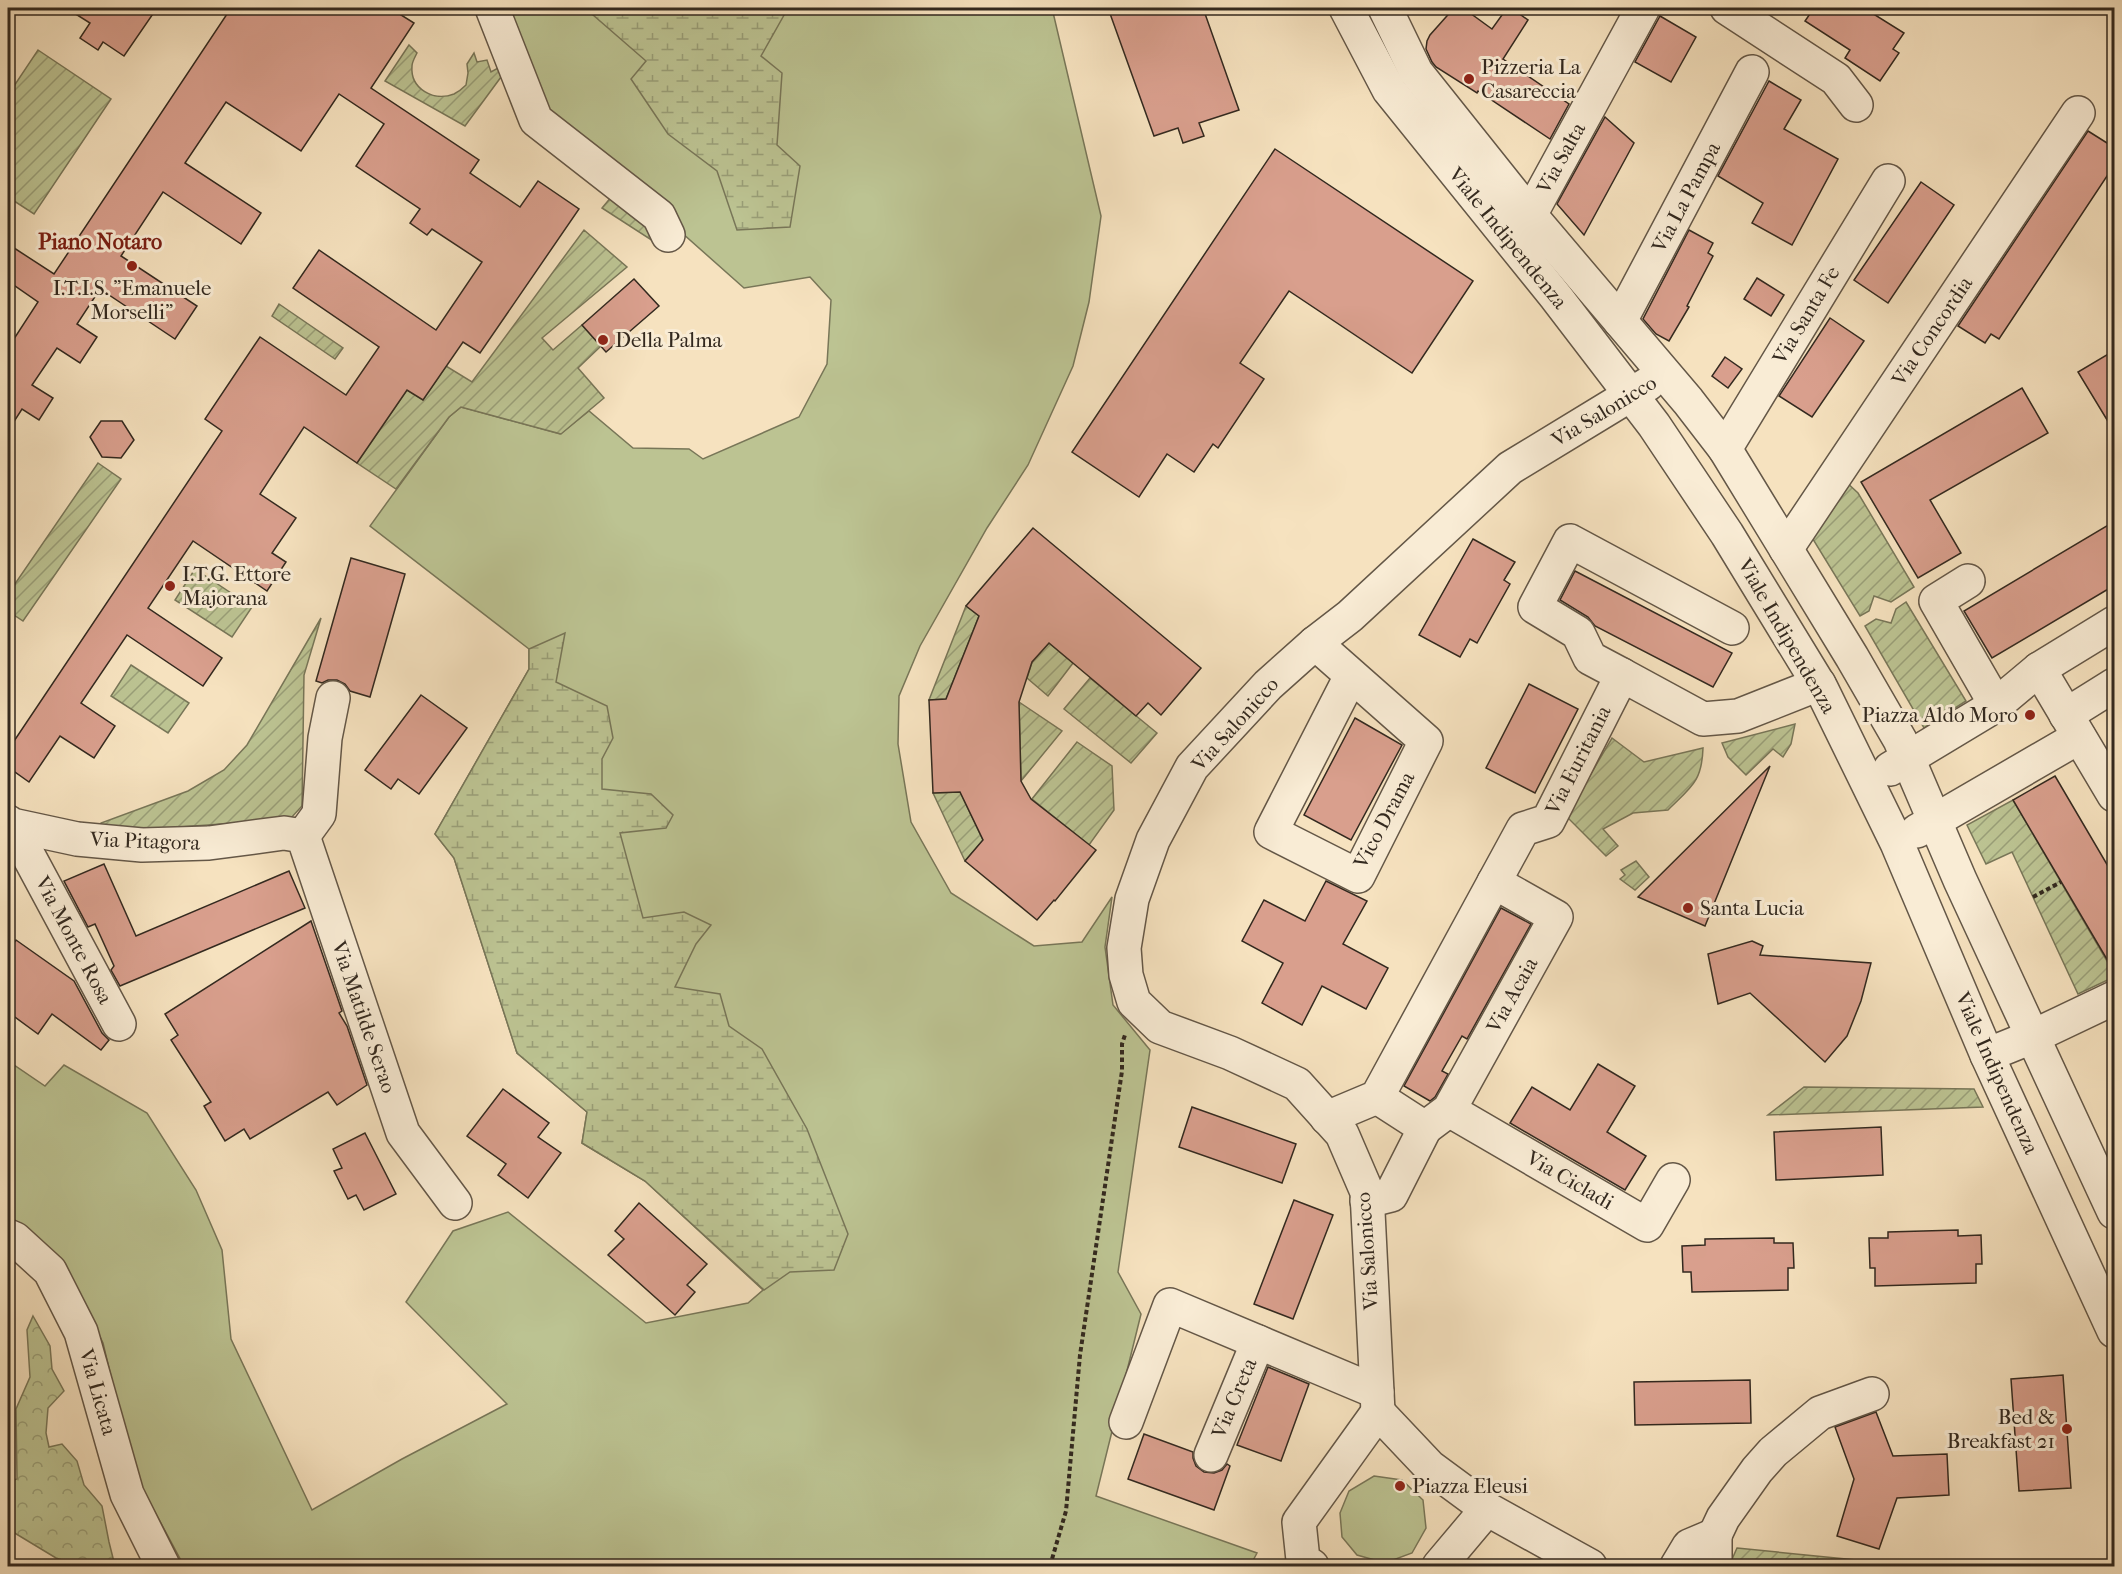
<svg xmlns="http://www.w3.org/2000/svg" width="2122" height="1574" font-family="'IM FELL French Canon',serif">
	<style>
		.green { fill: #bcc392; stroke: #787658; stroke-width: 1.5 }
		.forest { fill: url(#forest-crowns); stroke: #787658; stroke-width: 1.5 }
		.wetland { fill: url(#wetland-marsh); stroke: #787658; stroke-width: 1.5 }
		.garden { fill: url(#garden-furrows); stroke: #787658; stroke-width: 1.5 }
		.building { fill: #d99f8d; stroke: #33291f; stroke-width: 1.5 }
		.lines { fill: none; stroke-linecap: round; stroke-linejoin: round }
		.minor-casing { stroke: #645747; stroke-width: 36 }
		.path { stroke: #33291f; stroke-width: 4; stroke-dasharray: 4.5 3; stroke-linecap: butt }
		.minor { stroke: #f9ecd5; stroke-width: 33 }
		.poi-dot { fill: #8f2418; stroke: #f9ecd5; stroke-width: 2 }
		.labels { text-anchor: middle; stroke-width: 6; stroke-linejoin: round; paint-order: stroke }
		.poi-label { font-size: 21px; fill: #33291f; stroke: #f9ecd5; text-anchor: start }
		.street-label { font-size: 21px; fill: #33291f; stroke: #f9ecd5 }
		.neighbourhood-label { font-size: 22px; font-weight: bold; fill: #7a1f14; stroke: #f9ecd5 }
	</style>
	<defs>
		<pattern id="forest-crowns" width="20" height="18" patternUnits="userSpaceOnUse" patternTransform="scale(1.5)"><rect width="20" height="18" fill="#bcc392"/><path d="M2 6a3 3 0 1 1 6 0M12 15a3 3 0 1 1 6 0" fill="none" stroke="#999e77"/></pattern>
		<pattern id="wetland-marsh" width="20" height="14" patternUnits="userSpaceOnUse" patternTransform="scale(1.5)"><rect width="20" height="14" fill="#bcc392"/><path d="M1 5h8M5 5V1M11 12h8M15 12V8" fill="none" stroke="#999e77"/></pattern>
		<pattern id="garden-furrows" width="10" height="10" patternUnits="userSpaceOnUse" patternTransform="scale(1.5)"><rect width="10" height="10" fill="#bcc392"/><path d="M-1 1l2-2M0 10L10 0M9 11l2-2" fill="none" stroke="#999e77"/></pattern>
	</defs>
	<rect width="100%" height="100%" fill="#f6e2bf"/>
	<filter id="stains"><feTurbulence type="fractalNoise" baseFrequency=".00333" numOctaves="4"/><feColorMatrix values="0 0 0 0 .2 0 0 0 0 .09 0 0 0 0 .02 0 0 0 .5 -.17"/></filter>
	<radialGradient id="worn" r=".72"><stop offset=".6" stop-color="#630" stop-opacity="0"/><stop offset="1" stop-color="#630" stop-opacity=".3"/></radialGradient>
	<g class="green">
		<polygon points="498,8 1052,8 1101,216 1089,302 1073,366 1028,465 987,528 920,646 899,696 898,744 911,822 951,893 1034,946 1082,942 1112,897 1105,947 1113,1005 1150,1050 1118,1272 1141,1314 1096,1496 1257,1553 1250,1566 184,1566 134,1473 103,1343 81,1298 8,1223 8,1061 45,1086 64,1065 147,1113 196,1190 222,1250 231,1339 312,1510 402,1459 507,1404 406,1302 453,1231 508,1212 646,1323 748,1303 763,1290 645,1181 582,1143 587,1112 517,1053 454,858 435,834 529,669 529,649 370,526 449,417 461,407 560,434 589,411 633,448 689,449 703,459 799,417 827,364 831,300 810,277 744,288 548,114"/>
		<polygon points="1374,1476 1402,1480 1423,1500 1426,1528 1412,1553 1385,1563 1357,1555 1342,1537 1340,1513 1349,1491"/>
	</g>
	<polygon class="forest" points="33,1316 50,1346 52,1369 64,1391 48,1408 46,1433 49,1447 62,1444 77,1461 84,1485 102,1506 109,1542 115,1566 80,1566 56,1558 8,1529 8,1482 17,1479 16,1409 30,1377 27,1330"/>
	<g class="wetland">
		<polygon points="585,8 788,8 761,56 782,73 777,145 800,166 790,227 737,230 717,171 668,134 631,79 646,61"/>
		<polygon points="565,633 556,682 607,706 613,738 602,759 602,789 651,794 673,815 666,828 620,833 643,918 684,912 711,925 696,944 675,987 720,994 729,1026 762,1049 807,1129 848,1234 834,1270 790,1272 764,1290 645,1181 582,1143 587,1112 517,1053 454,858 435,834 529,669 529,649"/>
	</g>
	<g class="garden">
		<path d="M409,45L417,53C415,57 412,62 412,66C410,89 434,102 454,94C458,92 463,88 466,85L468,73L467,64L474,53L477,62L487,60L491,72L498,68L501,77L465,126L385,81Z"/>
		<polygon points="38,50 111,99 34,214 8,197 8,95"/>
		<polygon points="612,196 649,223 656,243 602,208"/>
		<polygon points="584,230 627,267 542,338 553,350 582,325 601,346 578,368 604,398 561,434 461,407 449,417 396,489 357,463 407,390 423,400 446,366 472,382"/>
		<polygon points="279,304 343,348 335,359 272,316"/>
		<polygon points="98,463 121,479 23,621 8,611 8,594"/>
		<polygon points="1844,480 1858,493 1914,587 1891,602 1874,596 1869,611 1860,616 1811,536"/>
		<polygon points="195,569 252,607 232,637 175,600"/>
		<polygon points="1906,602 1966,701 1924,728 1865,626 1876,619 1891,623 1896,609"/>
		<polygon points="966,606 979,616 946,699 929,700"/>
		<polygon points="321,618 304,675 302,806 290,819 111,832 100,830 101,823 188,791 224,770 247,745"/>
		<polygon points="1049,643 1073,663 1048,696 1027,678 1032,662"/>
		<polygon points="131,665 189,703 168,733 111,696"/>
		<polygon points="1090,678 1157,733 1131,763 1064,709"/>
		<polygon points="1019,702 1062,731 1021,781"/>
		<polygon points="1795,724 1791,744 1783,757 1773,749 1746,775 1728,757 1722,743"/>
		<path d="M1612,738L1644,762L1703,748C1702,782 1691,787 1668,810L1633,813L1603,829L1618,846L1606,856L1566,816Z"/>
		<polygon points="1077,742 1112,766 1114,810 1089,845 1032,799"/>
		<polygon points="960,792 983,840 965,861 933,793"/>
		<polygon points="2013,800 2114,973 2114,977 2078,994 2012,852 1986,864 1967,825"/>
		<polygon points="1636,861 1649,877 1635,890 1620,879 1625,875 1621,870"/>
		<polygon points="1804,1087 1974,1089 1983,1107 1768,1115"/>
		<polygon points="1737,1548 1876,1562 1876,1566 1729,1566"/>
	</g>
	<g class="building">
		<polygon points="66,8 157,8 124,56 103,42 98,50 80,38 90,23"/>
		<polygon points="231,8 390,8 414,23 371,88 479,160 470,173 520,207 538,181 579,209 480,353 463,342 423,400 407,390 357,463 304,427 260,494 296,518 272,553 286,562 267,591 193,541 148,608 222,658 203,686 127,635 81,703 115,726 94,758 60,736 29,782 8,767 8,750 222,431 205,419 260,337 346,395 379,347 293,288 319,250 436,330 482,262 432,229 427,235 410,223 420,209 356,166 384,124 339,94 301,151 226,102 185,163 261,213 241,244 163,192 121,256 197,306 175,339 100,289 77,324 97,337 80,363 57,348 32,385 53,398 39,420 22,409 8,431 8,348 38,302 8,281 8,244 54,274"/>
		<polygon points="1108,8 1203,8 1239,110 1199,123 1204,136 1183,143 1178,128 1154,136"/>
		<polygon points="1454,8 1463,8 1492,29 1507,8 1511,8 1528,20 1503,59 1569,104 1550,139 1478,91 1477,93 1436,67 1432,62 1426,49 1427,41 1430,35"/>
		<polygon points="1814,8 1864,8 1904,33 1893,49 1899,53 1880,81 1845,58 1850,50 1805,21"/>
		<polygon points="1660,16 1696,37 1671,82 1635,62"/>
		<polygon points="1769,81 1801,100 1784,129 1838,159 1792,245 1752,223 1763,203 1718,176"/>
		<polygon points="1605,117 1634,143 1584,235 1557,204"/>
		<polygon points="2088,131 2115,148 2115,164 1999,339 1991,334 1985,343 1958,326"/>
		<polygon points="1275,149 1473,281 1412,373 1289,291 1240,363 1264,379 1218,448 1213,444 1194,472 1167,454 1139,497 1072,452"/>
		<polygon points="1921,182 1954,205 1888,303 1854,280"/>
		<polygon points="1689,230 1713,243 1708,253 1713,256 1687,306 1689,307 1669,341 1656,334 1643,319"/>
		<polygon points="1757,278 1784,295 1771,316 1744,299"/>
		<polygon points="634,279 659,306 606,352 582,325"/>
		<polygon points="1830,318 1864,341 1812,417 1779,396"/>
		<polygon points="2115,350 2115,433 2078,372"/>
		<polygon points="1725,357 1742,369 1728,388 1712,376"/>
		<polygon points="2022,388 2048,433 1930,500 1961,553 1918,578 1861,482"/>
		<polygon points="101,421 122,421 134,440 121,458 102,457 90,437"/>
		<polygon points="2115,521 2115,585 1992,658 1964,611"/>
		<polygon points="1033,528 1201,668 1161,715 1148,703 1136,716 1049,643 1032,662 1019,702 1021,781 1031,799 1096,850 1055,901 1054,900 1037,920 965,861 983,840 960,792 933,793 929,700 946,699 979,616 966,606"/>
		<polygon points="1473,539 1515,562 1504,580 1510,584 1477,643 1470,639 1460,657 1419,635"/>
		<polygon points="351,558 405,574 370,697 350,691 345,684 337,680 328,680 322,683 316,681"/>
		<polygon points="1575,571 1732,653 1713,687 1595,626 1588,617 1560,600"/>
		<polygon points="1529,684 1578,709 1535,793 1486,768"/>
		<polygon points="421,695 467,728 419,794 398,779 391,789 365,770"/>
		<polygon points="1355,718 1402,745 1351,840 1304,815"/>
		<polygon points="1770,766 1705,926 1638,897"/>
		<polygon points="2055,776 2115,878 2115,973 2013,800"/>
		<polygon points="104,864 136,936 289,871 305,908 120,986 111,970 114,966 95,924 88,927 64,881"/>
		<polygon points="1326,881 1367,901 1343,944 1388,968 1366,1009 1322,986 1302,1025 1262,1003 1283,963 1242,941 1264,900 1305,921"/>
		<polygon points="1501,908 1531,924 1467,1039 1462,1036 1442,1071 1448,1074 1435,1097 1430,1101 1404,1086"/>
		<polygon points="311,921 342,1011 339,1013 347,1026 367,1085 337,1105 328,1092 250,1139 244,1129 225,1141 204,1106 211,1102 171,1040 178,1035 165,1014"/>
		<polygon points="16,940 74,981 102,1033 109,1040 101,1050 52,1014 38,1034 8,1012 8,952"/>
		<polygon points="1752,941 1763,946 1760,955 1871,963 1861,1001 1847,1036 1825,1062 1750,993 1718,1004 1708,954"/>
		<polygon points="1598,1064 1635,1086 1607,1132 1646,1156 1625,1190 1510,1123 1532,1087 1570,1110"/>
		<polygon points="503,1089 549,1123 538,1137 561,1153 528,1198 498,1175 506,1164 467,1136"/>
		<polygon points="1192,1107 1296,1144 1282,1183 1179,1147"/>
		<polygon points="1881,1127 1883,1175 1776,1180 1774,1132"/>
		<polygon points="365,1133 396,1194 364,1210 356,1195 348,1199 334,1171 342,1168 333,1149"/>
		<polygon points="1294,1200 1333,1215 1293,1319 1254,1304"/>
		<polygon points="639,1203 707,1264 687,1285 695,1292 675,1315 608,1255 624,1239 615,1231"/>
		<polygon points="1958,1230 1958,1236 1981,1235 1982,1264 1976,1264 1976,1283 1875,1286 1875,1268 1870,1268 1869,1238 1888,1238 1888,1232"/>
		<polygon points="1774,1238 1774,1243 1793,1243 1794,1268 1788,1268 1788,1290 1692,1292 1691,1272 1683,1272 1682,1246 1705,1245 1705,1239"/>
		<polygon points="1268,1367 1309,1384 1281,1461 1237,1445"/>
		<polygon points="2063,1375 2071,1488 2019,1491 2011,1379"/>
		<polygon points="1750,1380 1751,1423 1635,1425 1634,1382"/>
		<polygon points="1876,1412 1893,1456 1947,1454 1949,1495 1897,1498 1879,1549 1837,1536 1854,1479 1835,1427"/>
		<polygon points="1144,1434 1193,1452 1193,1458 1196,1466 1204,1472 1214,1473 1222,1470 1227,1464 1230,1466 1214,1510 1128,1479"/>
	</g>
	<g class="lines">
		<g class="minor-casing">
			<g id="minor">
				<polyline points="492,8 536,120 659,216 668,235"/>
				<polyline points="1346,8 1389,90 1556,297 1654,425 1727,534 1821,688 1897,843 1987,1055 2114,1331"/>
				<polyline points="1385,8 1416,72 1530,215 1688,401 1725,449 1852,657 1900,740 1960,880 2114,1212"/>
				<polyline points="1727,8 1836,79 1856,105"/>
				<polyline points="1530,215 1643,8"/>
				<polyline points="1620,321 1752,72"/>
				<polyline points="1725,449 1888,181"/>
				<polyline points="1786,549 2078,113"/>
				<polyline points="1968,581 1936,601 1996,705"/>
				<polyline points="1315,643 1426,741 1358,876 1271,832 1351,676"/>
				<polyline points="2039,669 2114,795"/>
				<polyline points="1622,675 1590,658 1578,633 1535,607 1570,541 1732,628"/>
				<polyline points="2066,715 2114,685"/>
				<polyline points="1890,769 1996,705 2039,669 2114,623"/>
				<polyline points="8,822 12,825 77,839 142,845 209,843 284,833 303,836 403,1133 455,1203"/>
				<polyline points="12,825 119,1024"/>
				<polyline points="1917,831 2079,737"/>
				<polyline points="303,836 319,814 325,738 333,698"/>
				<polyline points="1987,1055 2034,1036 2114,998"/>
				<polyline points="1449,1110 1647,1225 1673,1180"/>
				<polyline points="1327,1118 1377,1097 1523,829 1548,821 1622,675 1703,719 1738,716 1819,684"/>
				<polyline points="1425,1128 1449,1110 1556,917 1494,882"/>
				<polyline points="1367,1201 1391,1195 1425,1128 1377,1097"/>
				<polyline points="8,1236 15,1239 50,1271 81,1332 127,1494 163,1566"/>
				<polyline points="1378,1412 1367,1192 1342,1134 1297,1084 1230,1053 1160,1027 1134,1002 1126,975 1124,948 1132,899 1153,840 1192,767 1268,685 1315,643 1350,616 1510,468 1648,384"/>
				<polyline points="1126,1422 1170,1305 1377,1392"/>
				<polyline points="1211,1455 1258,1342"/>
				<polyline points="1715,1535 1723,1518 1757,1470 1773,1452 1820,1413 1872,1394"/>
				<polyline points="1312,1566 1303,1560 1299,1522 1378,1412 1430,1467 1487,1509 1590,1566"/>
				<polyline points="1439,1566 1487,1509"/>
				<polyline points="1677,1566 1689,1546 1715,1535 1715,1566"/>
			</g>
		</g>
		<g class="path">
			<polyline points="2033,897 2061,882"/>
			<polyline points="1050,1566 1066,1511 1080,1355 1122,1071 1122,1044 1125,1035"/>
		</g>
		<use href="#minor" class="minor"/>
	</g>
	<g class="poi-dot">
		<circle cx="1469" cy="79" r="6"/>
		<circle cx="132" cy="266" r="6"/>
		<circle cx="603" cy="340" r="6"/>
		<circle cx="170" cy="586" r="6"/>
		<circle cx="2030" cy="715" r="6"/>
		<circle cx="1688" cy="908" r="6"/>
		<circle cx="2067" cy="1429" r="6"/>
		<circle cx="1400" cy="1486" r="6"/>
	</g>
	<g class="labels">
		<g class="poi-label">
			<text x="1481" y="74">Pizzeria La<tspan x="1481" dy="24">Casareccia</tspan></text>
			<text x="132" y="295" text-anchor="middle">I.T.I.S. "Emanuele<tspan x="132" dy="24">Morselli"</tspan></text>
			<text x="615" y="347">Della Palma</text>
			<text x="182" y="581">I.T.G. Ettore<tspan x="182" dy="24">Majorana</tspan></text>
			<text x="2018" y="722" text-anchor="end">Piazza Aldo Moro</text>
			<text x="1700" y="915">Santa Lucia</text>
			<text x="2055" y="1424" text-anchor="end">Bed &amp;<tspan x="2055" dy="24">Breakfast 21</tspan></text>
			<text x="1412" y="1493">Piazza Eleusi</text>
		</g>
		<g class="street-label">
			<text transform="translate(1561 158) rotate(-61)" y="7">Via Salta</text>
			<text transform="translate(1686 197) rotate(-62)" y="7">Via La Pampa</text>
			<text transform="translate(1508 238) rotate(51)" y="7">Viale Indipendenza</text>
			<text transform="translate(1806 315) rotate(-59)" y="7">Via Santa Fe</text>
			<text transform="translate(1932 331) rotate(-56)" y="7">Via Concordia</text>
			<text transform="translate(1604 411) rotate(-31)" y="7">Via Salonicco</text>
			<text transform="translate(1787 636) rotate(60)" y="7">Viale Indipendenza</text>
			<text transform="translate(1235 724) rotate(-48)" y="7">Via Salonicco</text>
			<text transform="translate(1578 760) rotate(-63)" y="7">Via Euritania</text>
			<text transform="translate(1384 820) rotate(-62)" y="7">Vico Drama</text>
			<text transform="translate(145 841) rotate(2)" y="7">Via Pitagora</text>
			<text transform="translate(74 940) rotate(62)" y="7">Via Monte Rosa</text>
			<text transform="translate(1512 995) rotate(-61)" y="7">Via Acaia</text>
			<text transform="translate(364 1017) rotate(71)" y="7">Via Matilde Serao</text>
			<text transform="translate(1997 1073) rotate(66)" y="7">Viale Indipendenza</text>
			<text transform="translate(1570 1180) rotate(30)" y="7">Via Cicladi</text>
			<text transform="translate(1367 1251) rotate(-94)" y="7">Via Salonicco</text>
			<text transform="translate(98 1392) rotate(74)" y="7">Via Licata</text>
			<text transform="translate(1234 1398) rotate(-67)" y="7">Via Creta</text>
		</g>
		<g class="neighbourhood-label">
			<text x="100" y="249">Piano Notaro</text>
		</g>
	</g>
	<rect width="2122" height="1574" fill="none" stroke="#f6e2bf" stroke-width="30"/>
	<rect x="9" y="9" width="2104" height="1556" fill="none" stroke="#33291f" stroke-width="3"/>
	<rect x="15" y="15" width="2092" height="1544" fill="none" stroke="#33291f" stroke-width="1.5"/>
	<rect width="100%" height="100%" filter="url(#stains)"/>
	<rect width="100%" height="100%" fill="url(#worn)"/>
</svg>
